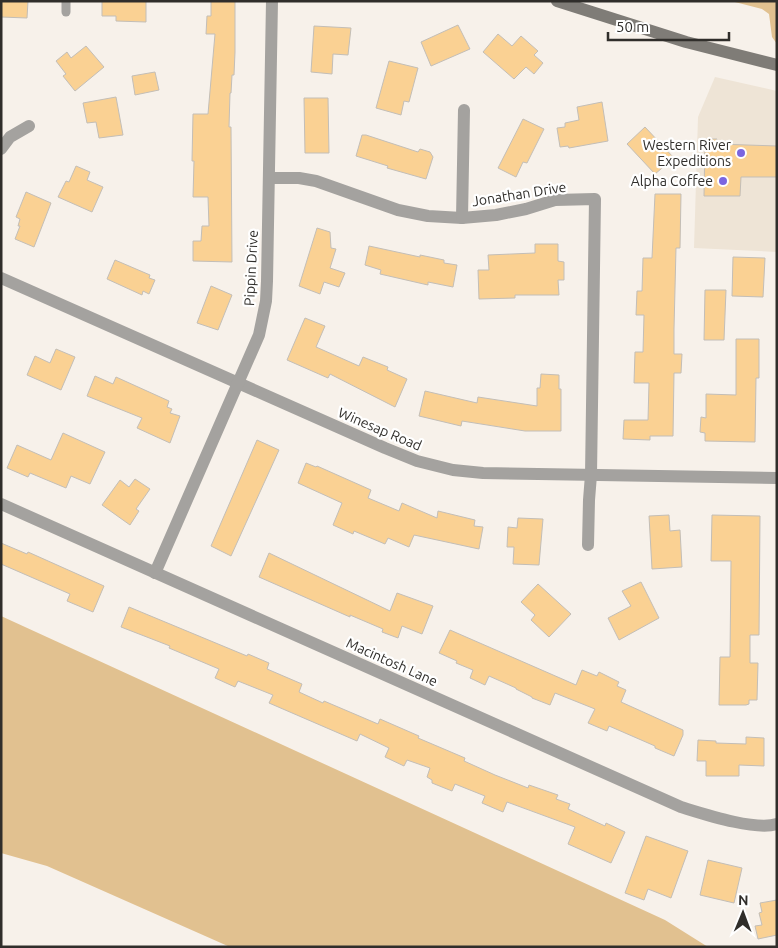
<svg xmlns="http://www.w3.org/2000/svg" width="778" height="948" font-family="Ubuntu,sans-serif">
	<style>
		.built { fill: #eee4d6 }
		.green { fill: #e1c190 }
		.building { fill: #fad193; stroke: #c3beb7 }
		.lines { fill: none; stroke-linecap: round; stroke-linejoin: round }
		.service { stroke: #a4a29f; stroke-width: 9 }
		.minor { stroke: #a4a29f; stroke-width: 12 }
		.secondary { stroke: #7f7c77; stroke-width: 12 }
		.poi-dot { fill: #7b65e0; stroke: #fff; stroke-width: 2 }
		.labels { text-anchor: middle; stroke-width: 4.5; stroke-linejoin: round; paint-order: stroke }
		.poi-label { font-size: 14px; fill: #302e2b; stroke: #fff; text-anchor: end }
		.street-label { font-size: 14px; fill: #302e2b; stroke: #fff }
	</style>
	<rect width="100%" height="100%" fill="#f7f1ea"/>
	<polygon class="built" points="715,77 777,91 777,252 694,248 698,117"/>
	<g class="green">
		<polygon points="731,1 777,1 777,44 772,37 769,14 762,9"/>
		<polygon points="1,616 665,920 708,947 230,947 47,866 1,853"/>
	</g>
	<g class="building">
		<polygon points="1,1 28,1 27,18 1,17"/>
		<polygon points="102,1 146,1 146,22 116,21 116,16 102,16"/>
		<polygon points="211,1 235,1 235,52 234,75 232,75 231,93 230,93 229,127 231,127 232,262 193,261 193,241 201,241 202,226 209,226 208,197 193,197 194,161 192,161 193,114 208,114 215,34 206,34 207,16 211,16"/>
		<polygon points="458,25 470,49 431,66 421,42"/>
		<polygon points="314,26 351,28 348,55 333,54 332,74 311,72"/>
		<polygon points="498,34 512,46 521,36 538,51 534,55 543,63 534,74 526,67 514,79 483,52"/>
		<polygon points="86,46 104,67 75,91 63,76 66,74 56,61 67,52 71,58"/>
		<polygon points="389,61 418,68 409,102 404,101 401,115 376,108"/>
		<polygon points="155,72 159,90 135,95 132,76"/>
		<polygon points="116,97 123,135 99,138 96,122 87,123 83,103"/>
		<polygon points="304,98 328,98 329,153 305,153"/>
		<polygon points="602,102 608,141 569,148 568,146 560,147 557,128 565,127 565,123 579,120 577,107"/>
		<polygon points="523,119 544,129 527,163 523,162 516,177 498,168"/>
		<polygon points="645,127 674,158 655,174 627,144"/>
		<polygon points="362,135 366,135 418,152 420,149 430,152 433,157 426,179 387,168 388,166 356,156"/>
		<polygon points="705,139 717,139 717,144 777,146 777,177 741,177 740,196 704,196"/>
		<polygon points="76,166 90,172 87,180 103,187 92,212 58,197 66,181 69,182"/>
		<polygon points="26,192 51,203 34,247 15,239 20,226 18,226 20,219 16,217"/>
		<polygon points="655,194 681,194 680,248 676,248 674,329 674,354 682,354 681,373 674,373 673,436 650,436 650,440 623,439 624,420 648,420 649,383 634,383 635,352 643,352 644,315 636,315 637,291 642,291 643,258 652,258"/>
		<polygon points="317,228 330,232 331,248 336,249 330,268 345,273 339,287 324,282 320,294 299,286"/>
		<polygon points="535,244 558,244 558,261 564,262 564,280 558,280 559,295 515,295 515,298 479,299 478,270 489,270 488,255 535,253"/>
		<polygon points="369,246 420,257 420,255 444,260 444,263 457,265 453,287 428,282 428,285 380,274 381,270 365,265"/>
		<polygon points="733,257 765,258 763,297 732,296"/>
		<polygon points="115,260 150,275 149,278 155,280 149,294 143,291 142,295 107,279"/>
		<polygon points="211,286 232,295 218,330 197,323"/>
		<polygon points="705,290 726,290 724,340 704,340"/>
		<polygon points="305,318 325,326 316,347 359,366 363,357 388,367 387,370 407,379 395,407 330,374 328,378 287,360"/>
		<polygon points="736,339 759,339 759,378 756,378 755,442 705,441 705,433 700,432 701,417 706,418 706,394 736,395"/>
		<polygon points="56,349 75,357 61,390 27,375 35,356 50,363"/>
		<polygon points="541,374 559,375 559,389 561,389 561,431 525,431 462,421 461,426 419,416 425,391 477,403 478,397 537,406 537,388 540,388"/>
		<polygon points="95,376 113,384 116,377 169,401 167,407 172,409 170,413 180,416 170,443 137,428 142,418 87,396"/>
		<polygon points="63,433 105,452 90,484 71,476 66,488 30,473 28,477 7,468 17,445 51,460"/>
		<polygon points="257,440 279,450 231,556 211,546"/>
		<polygon points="306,463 316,467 317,466 371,490 368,498 399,511 402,503 437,518 438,511 475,520 474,526 483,527 479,549 414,535 409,547 388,538 385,544 354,531 353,534 333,525 342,503 298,483"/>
		<polygon points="135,479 150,489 136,509 139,511 130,525 102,505 120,480 129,487"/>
		<polygon points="669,515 670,531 680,530 682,567 652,569 649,516"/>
		<polygon points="712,515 760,516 759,635 750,635 750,663 758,663 757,700 749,700 749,704 746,705 719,705 720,657 730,657 731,561 711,561"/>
		<polygon points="518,518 543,519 539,565 513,564 514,547 507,547 508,527 517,528"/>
		<polygon points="1,543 27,554 28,552 104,586 93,612 67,601 70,594 1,564"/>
		<polygon points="269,553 390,611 397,593 433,606 422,634 402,626 398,638 382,632 383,629 350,615 350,617 259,577"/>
		<polygon points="641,582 659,618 619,640 608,618 631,606 622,591"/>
		<polygon points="538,584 571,614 549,637 531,620 535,615 521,602"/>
		<polygon points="129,607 247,656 248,654 269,663 267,669 302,684 299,692 323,703 324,701 378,724 380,719 419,736 418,738 465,758 464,761 495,775 528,788 529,785 558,795 556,799 570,804 568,809 605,826 606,823 625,832 611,863 568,844 575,827 507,802 503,812 482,803 485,796 455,784 452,791 432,783 432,780 427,777 430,768 407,760 404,766 385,757 389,748 360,734 357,741 269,703 273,695 238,681 235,687 215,678 219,669 169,648 170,646 121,627"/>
		<polygon points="450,630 576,685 582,670 597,676 599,672 619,682 617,686 626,690 621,702 683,730 683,735 674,756 655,748 655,746 609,726 607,731 588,723 595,709 555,693 550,705 532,698 532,697 516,689 516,688 489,676 485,685 470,678 473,670 456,663 457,661 439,653"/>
		<polygon points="746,737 764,738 764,766 739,765 739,776 706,776 706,761 697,761 698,740 716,741 716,743 746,744"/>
		<polygon points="646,836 688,851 671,898 648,889 644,900 625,893"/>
		<polygon points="708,860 742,868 734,903 700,895"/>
		<polygon points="777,900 777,935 758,939 755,926 762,925 759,913 762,912 760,903"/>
	</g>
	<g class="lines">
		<polyline class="service" points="66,1 66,12"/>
		<g class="minor">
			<polyline points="1,149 10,137 29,126"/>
			<polyline points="269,178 299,178 316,181 398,210 428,216 462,218 496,215 526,209 555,200 595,199 591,475 589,500 588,545"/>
			<polyline points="462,218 464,110"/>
			<polyline points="1,278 385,448 417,461 453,470 483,473 777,478"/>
			<path d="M1,504L681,807C704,814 755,831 777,824"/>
			<polyline points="155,573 259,335 266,301 267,281 272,1"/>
		</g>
		<polyline class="secondary" points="557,1 686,42 777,65"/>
	</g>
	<g class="poi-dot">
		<circle cx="741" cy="153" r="5"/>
		<circle cx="723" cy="181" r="5"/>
	</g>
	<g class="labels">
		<g class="poi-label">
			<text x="731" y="150">Western River<tspan x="731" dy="16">Expeditions</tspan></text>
			<text x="713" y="186">Alpha Coffee</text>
		</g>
		<g class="street-label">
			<text transform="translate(519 194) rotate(-9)" y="5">Jonathan Drive</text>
			<text transform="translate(251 268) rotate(-87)" y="5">Pippin Drive</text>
			<text transform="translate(380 429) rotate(23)" y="5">Winesap Road</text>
			<text transform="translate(392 662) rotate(24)" y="5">Macintosh Lane</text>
		</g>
	</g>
	<rect width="778" height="948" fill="none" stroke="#302e2b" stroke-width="5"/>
	<g transform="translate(743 913) rotate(1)" stroke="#ffffff" stroke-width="4" paint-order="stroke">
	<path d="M0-4L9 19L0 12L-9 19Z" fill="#302e2b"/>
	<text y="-8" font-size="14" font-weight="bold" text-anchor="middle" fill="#302e2b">N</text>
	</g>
	<path d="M608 32v8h121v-8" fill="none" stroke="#302e2b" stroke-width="2.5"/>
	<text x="616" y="32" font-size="15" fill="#302e2b" stroke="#ffffff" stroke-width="4" paint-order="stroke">50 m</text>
</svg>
